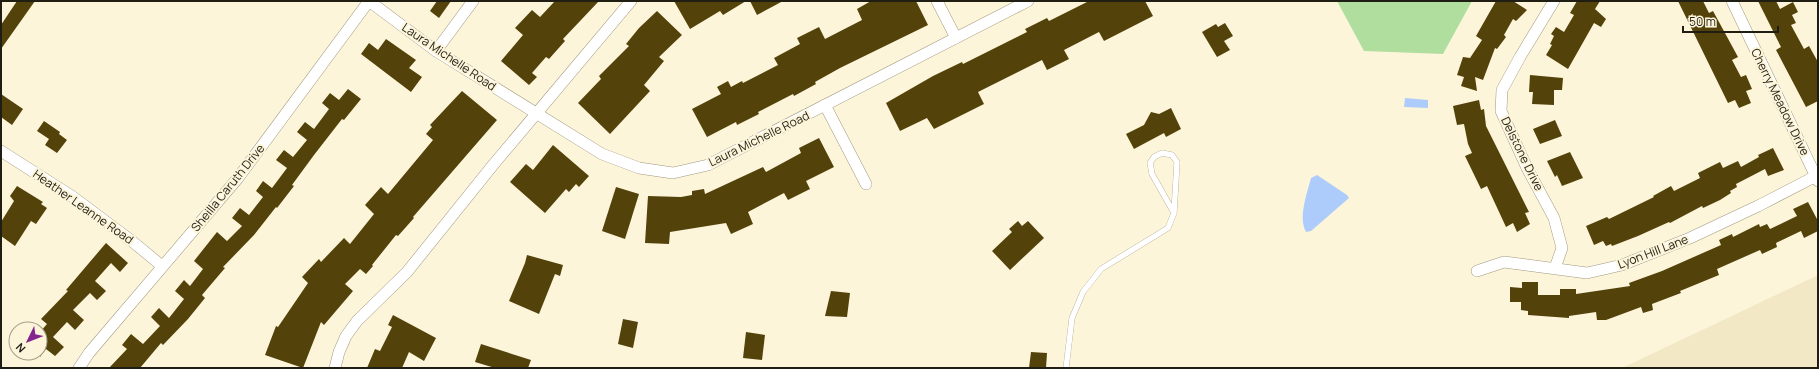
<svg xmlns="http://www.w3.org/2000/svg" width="1819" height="369" font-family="Manrope,sans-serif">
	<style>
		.built { fill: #f3e8c6 }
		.green { fill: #b0de9e }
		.water { fill: #aeccfb }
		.building { fill: #53430a }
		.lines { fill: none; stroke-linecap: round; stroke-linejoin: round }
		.service-casing { stroke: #a19980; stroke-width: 6 }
		.minor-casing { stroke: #a19980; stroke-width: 12 }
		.service { stroke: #fff; stroke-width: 5.5 }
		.minor { stroke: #fff; stroke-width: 11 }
		.labels { text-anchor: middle; stroke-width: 4; stroke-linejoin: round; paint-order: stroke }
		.street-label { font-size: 12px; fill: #201d13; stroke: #fdf5da }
	</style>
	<rect width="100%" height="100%" fill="#fdf5da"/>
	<polygon class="built" points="1818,275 1818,368 1622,368"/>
	<polygon class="green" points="1337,1 1472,1 1443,54 1364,51"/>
	<g class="water">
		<polygon points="1405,98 1428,100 1428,108 1404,107"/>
		<path d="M1317,175L1347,195L1349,198L1311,231L1306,232C1298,217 1307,194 1311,178Z"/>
	</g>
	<g class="building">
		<polygon points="17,1 35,1 1,49 1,25"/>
		<polygon points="437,1 451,1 439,18 430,11"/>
		<polygon points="555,1 599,1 563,39 565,41 549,59 546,57 532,73 537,77 529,85 501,61 523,35 515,28 532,10 540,17"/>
		<polygon points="674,1 746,1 723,15 720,11 690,29"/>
		<polygon points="750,1 783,1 757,15"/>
		<polygon points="871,1 916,1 928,25 840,68 815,82 816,84 794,96 793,94 758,112 759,114 737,125 736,122 707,137 692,109 721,94 717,87 728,81 731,87 742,81 743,83 778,65 774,58 800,44 797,38 819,27 825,39 862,20 857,9"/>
		<polygon points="1089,1 1145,1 1153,16 1104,41 1099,32 1064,50 1069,59 1047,70 1042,60 978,92 984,104 934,129 927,118 900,131 886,103 933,76 962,62 963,64 1027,32 1025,29 1047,18 1049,21"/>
		<polygon points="1496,1 1513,1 1527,10 1516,21 1513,19 1504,35 1506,37 1497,49 1495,48 1483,80 1475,77 1477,91 1461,86 1464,77 1457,75 1463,57 1470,58 1482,40 1476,36"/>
		<polygon points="1577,1 1600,1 1595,9 1606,19 1601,27 1594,23 1568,69 1546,55 1552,45 1550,44 1554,36 1551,34 1556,27 1564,32 1574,15 1570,13"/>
		<polygon points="1678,1 1703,1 1709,13 1713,11 1738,57 1732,60 1741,77 1746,75 1752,89 1746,91 1751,103 1739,108 1735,100 1728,103"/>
		<polygon points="1758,1 1776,1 1780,9 1793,2 1798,12 1792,15 1796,23 1791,25 1804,49 1809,46 1818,62 1818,101 1806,107 1776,50 1781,47"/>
		<polygon points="657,11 682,35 659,57 664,61 644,85 650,91 610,134 578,103 601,79 599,76 629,46 626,44 639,28"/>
		<polygon points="1225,23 1233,36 1224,41 1230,50 1217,57 1202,32 1216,24 1218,27"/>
		<polygon points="386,39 416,60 409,68 422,77 411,92 361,54 369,43 378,50"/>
		<polygon points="1530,75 1563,78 1562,90 1554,90 1554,105 1532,104 1533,92 1529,92"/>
		<polygon points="348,89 361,99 344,120 342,119 314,155 292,185 294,186 277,208 276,207 254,235 223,267 225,268 202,295 205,298 188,319 163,345 161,343 140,368 109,368 127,349 122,345 131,334 143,344 160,326 151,317 159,308 169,318 184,299 175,291 184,280 190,286 203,269 194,261 217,232 227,241 242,226 232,218 240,208 249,215 263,197 256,191 263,181 272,188 287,168 276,160 284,150 293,157 307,140 297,132 305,122 314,129 329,109 322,103 330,93 339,100"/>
		<polygon points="462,91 497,120 413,217 414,218 398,236 396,235 372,265 373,266 366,274 360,269 345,284 353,291 324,325 321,322 303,368 265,355 276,326 278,327 308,283 302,277 319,259 321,262 344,238 350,244 374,214 365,205 381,187 388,194 433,140 426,134 432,127 430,125"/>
		<polygon points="1,94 23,109 12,125 1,117"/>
		<polygon points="1479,100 1481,110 1484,109 1486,126 1529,212 1525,213 1530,224 1517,232 1513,223 1506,227 1487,186 1481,189 1465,156 1472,153 1468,144 1464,124 1457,125 1453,106"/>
		<polygon points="1171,108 1181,129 1166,137 1164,133 1134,149 1126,134 1144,125 1151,112 1159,114"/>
		<polygon points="1555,120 1562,136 1540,144 1533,129"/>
		<polygon points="44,121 60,132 59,134 67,140 57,153 45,145 49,139 37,131"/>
		<polygon points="819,138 834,167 806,181 810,189 788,200 784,193 748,212 753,224 731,234 726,223 670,232 669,244 645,243 648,196 681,197 692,195 692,191 704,189 705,194 763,167 766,172 801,153 799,148"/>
		<polygon points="553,145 589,176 579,187 576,184 569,192 566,189 545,213 510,182 526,164 533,170"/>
		<polygon points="1773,148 1784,170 1768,176 1765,169 1736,184 1737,187 1730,191 1731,193 1720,200 1703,208 1702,206 1670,223 1669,222 1638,236 1612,246 1611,244 1606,246 1603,241 1594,245 1586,226 1607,217 1609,219 1654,197 1653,196 1671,186 1674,191 1700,178 1698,173 1720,162 1723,168 1738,161 1741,167 1759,157 1758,155"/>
		<polygon points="1570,152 1583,178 1562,186 1557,175 1555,177 1547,161"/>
		<polygon points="17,186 43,202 41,204 47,208 36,224 31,221 15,246 1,236 1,222 14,201 10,196"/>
		<polygon points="616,187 639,194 625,239 602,231"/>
		<polygon points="1808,202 1818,221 1818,231 1804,238 1801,231 1776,243 1777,247 1762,254 1760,250 1717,269 1719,275 1680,291 1681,293 1673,296 1652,304 1653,310 1643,313 1641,307 1606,320 1597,320 1596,312 1569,316 1569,318 1528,315 1528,311 1521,310 1521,302 1510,302 1510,287 1522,288 1522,282 1538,282 1538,295 1560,295 1560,289 1576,289 1576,294 1630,286 1629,283 1662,271 1721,245 1719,240 1732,234 1733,237 1759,224 1760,227 1767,224 1770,229 1797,216 1793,209"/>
		<polygon points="1018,221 1022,226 1028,221 1044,238 1010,270 992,251 1012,232 1009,229"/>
		<polygon points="106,243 128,263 120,272 111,263 95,281 106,291 97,300 90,293 73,310 84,320 75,330 67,322 53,337 64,347 55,356 46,349 40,357 40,332 47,324 41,319 68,291 66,290"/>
		<polygon points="527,255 563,265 560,276 555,274 539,314 509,301 525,263"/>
		<polygon points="831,291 850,293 847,317 825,316"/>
		<polygon points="393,315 436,338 424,361 409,352 402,368 367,368 375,349 380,351 392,327 388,325"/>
		<polygon points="623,319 638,322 633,348 618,344"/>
		<polygon points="746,332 765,335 762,360 743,358"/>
		<polygon points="481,344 531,360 528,368 495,368 475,362"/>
		<polygon points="1031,352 1047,353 1046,368 1029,368"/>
	</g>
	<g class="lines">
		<g class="service-casing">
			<polyline id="service" points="1066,368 1072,318 1083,292 1101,269 1168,228 1174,213 1177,162 1172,155 1162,153 1154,157 1150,163 1152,174 1174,213"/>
		</g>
		<g class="minor-casing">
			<g id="minor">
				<polyline points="369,1 436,51 602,154 639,168 673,173 708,165 1028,1"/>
				<polyline points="937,1 956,38"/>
				<polyline points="1554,1 1520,57 1502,90 1501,111 1527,168 1554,218 1562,248 1555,268"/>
				<polyline points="1732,1 1818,181"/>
				<polyline points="436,51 473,1"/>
				<polyline points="825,105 866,184"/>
				<polyline points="1,151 73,197 133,242 162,266"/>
				<polyline points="1477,271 1504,262 1587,273 1622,265 1690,238 1758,206 1818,175"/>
				<polyline points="79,368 89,353 238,178 369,1"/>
				<polyline points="335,368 339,352 346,336 357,321 407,272 493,165 631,1"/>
			</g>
		</g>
		<use href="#service" class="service"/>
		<use href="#minor" class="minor"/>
	</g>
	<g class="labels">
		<g class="street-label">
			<text transform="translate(449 57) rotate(34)" y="4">Laura Michelle Road</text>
			<text transform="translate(1780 102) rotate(64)" y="4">Cherry Meadow Drive</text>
			<text transform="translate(759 139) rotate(-26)" y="4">Laura Michelle Road</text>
			<text transform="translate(1522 154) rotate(64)" y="4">Delstone Drive</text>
			<text transform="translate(228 188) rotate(-51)" y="4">Sheilla Caruth Drive</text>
			<text transform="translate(83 207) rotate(35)" y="4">Heather Leanne Road</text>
			<text transform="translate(1653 252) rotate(-21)" y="4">Lyon Hill Lane</text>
		</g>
	</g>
	<rect width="1819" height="369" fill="none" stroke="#201d13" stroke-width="4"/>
	<g transform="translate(28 341) rotate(227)"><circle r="19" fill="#fdf5da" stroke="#a59f8a"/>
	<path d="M0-3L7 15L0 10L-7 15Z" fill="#84248e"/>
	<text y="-6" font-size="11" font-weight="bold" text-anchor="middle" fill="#201d13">N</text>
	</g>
	<path d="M1683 26v6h95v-6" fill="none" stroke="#201d13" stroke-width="2"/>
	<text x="1689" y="26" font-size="12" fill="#201d13" stroke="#fdf5da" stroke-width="3" paint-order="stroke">50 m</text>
</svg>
